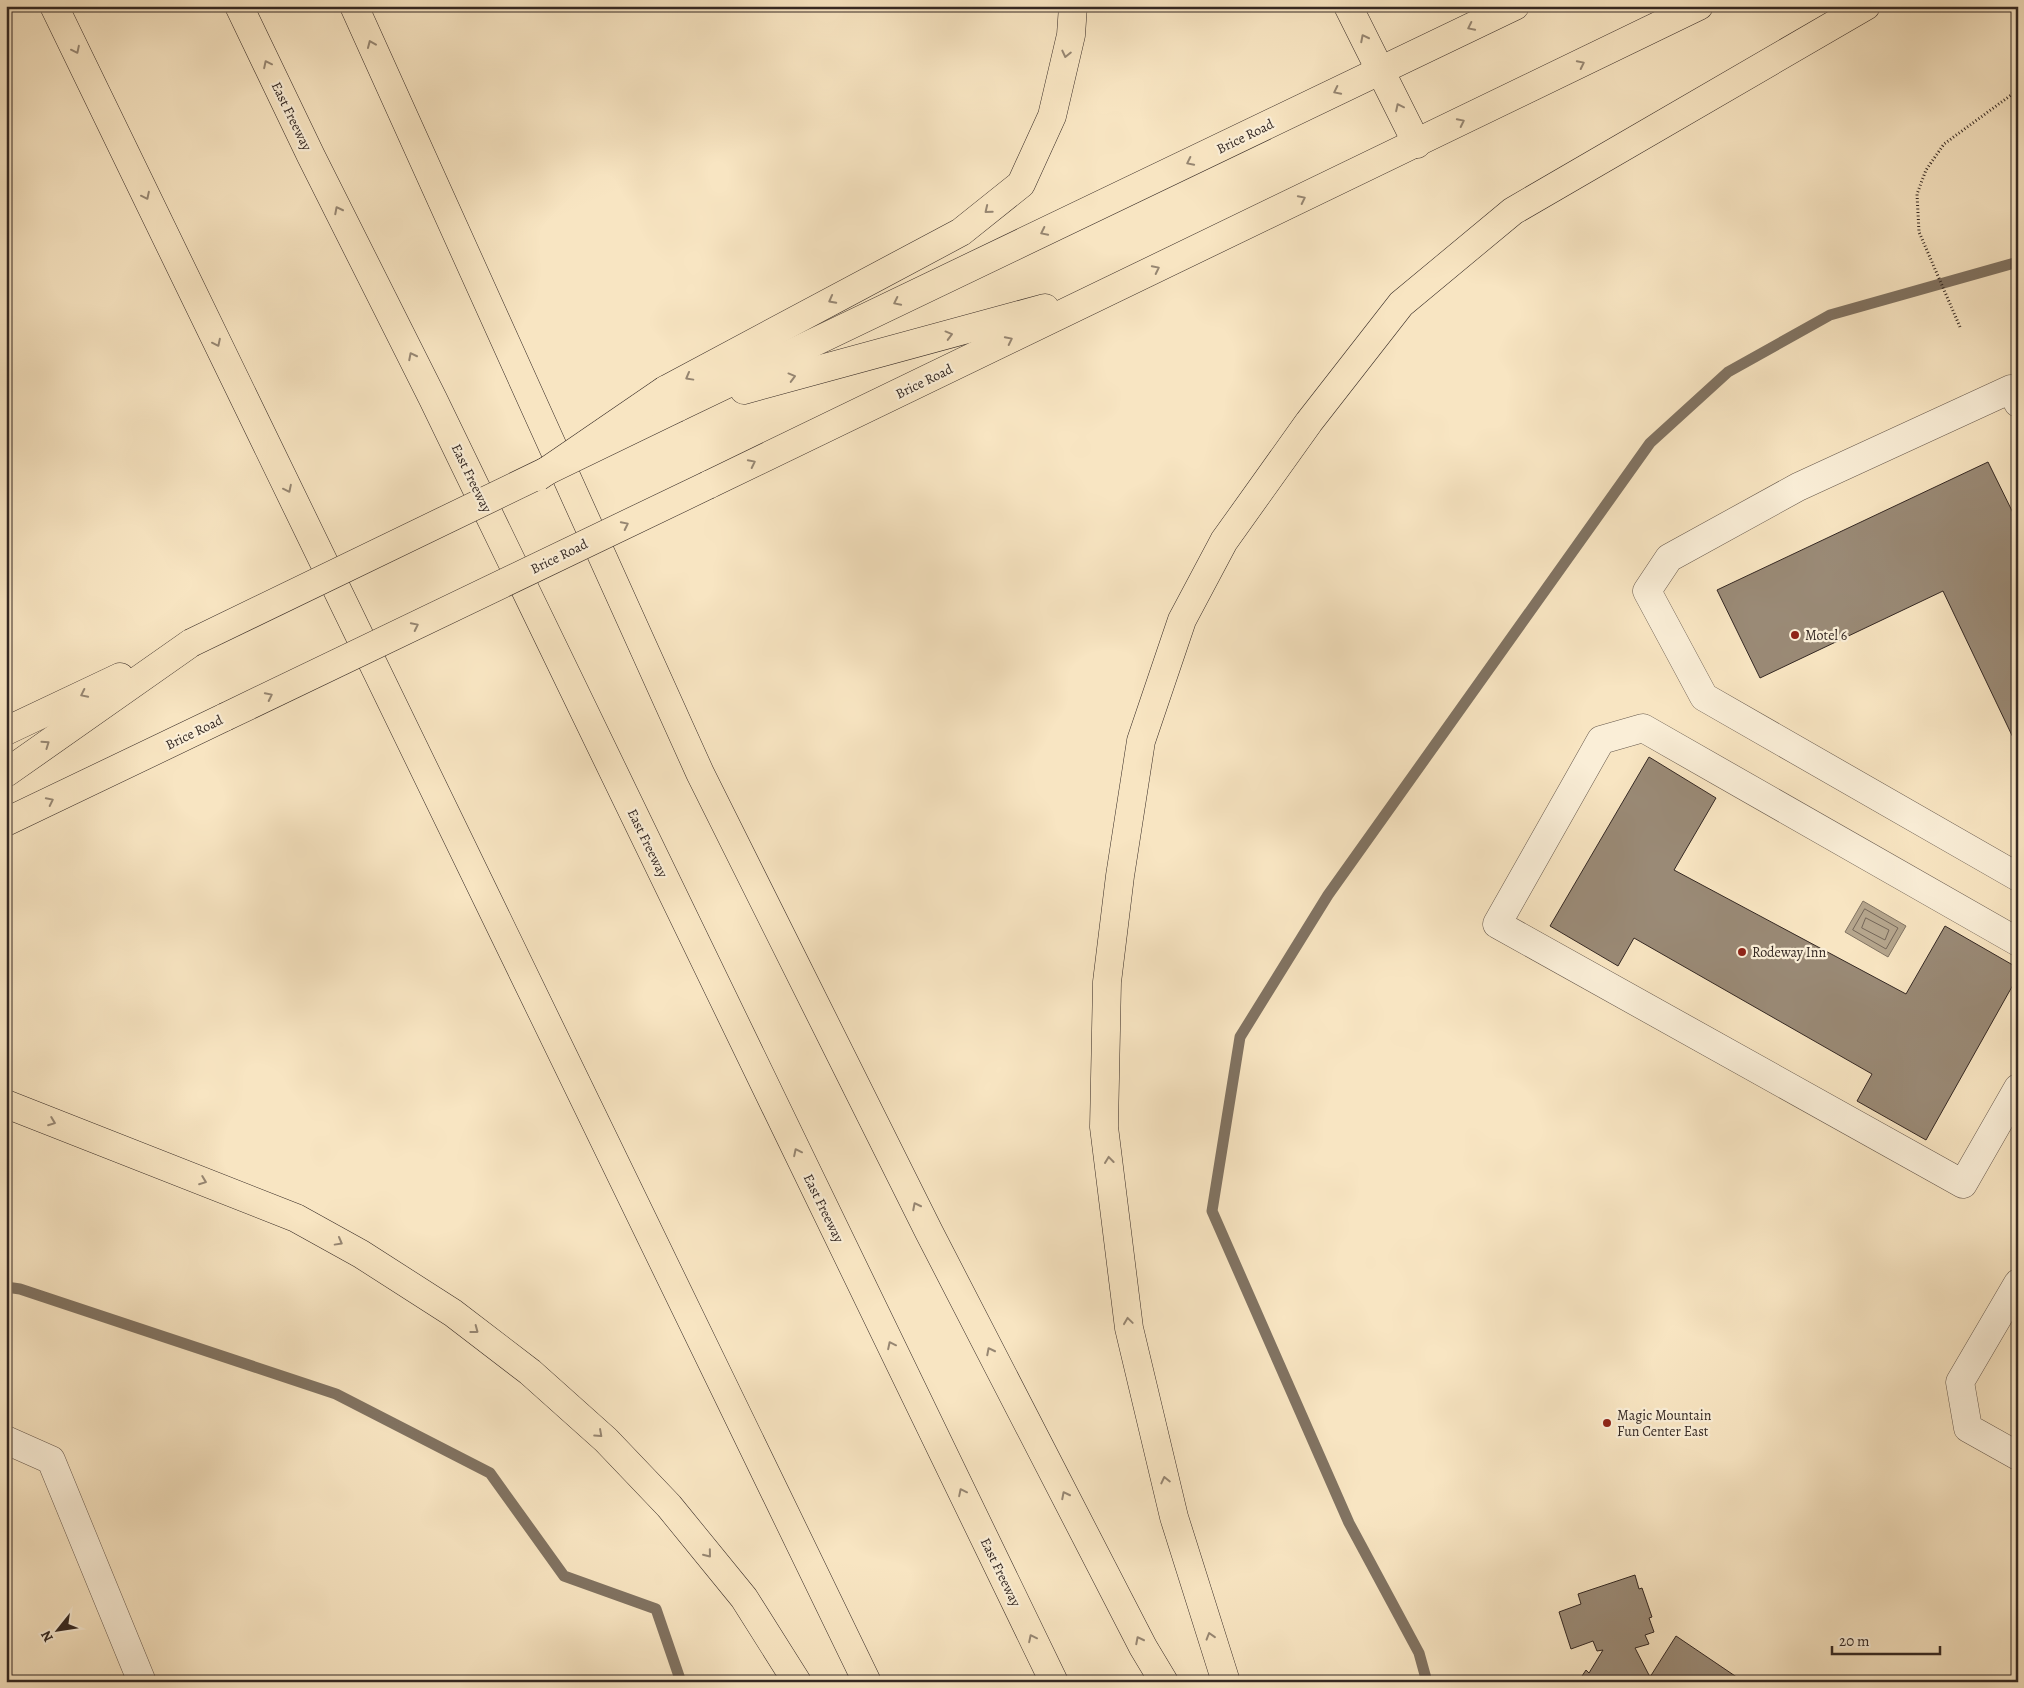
<svg xmlns="http://www.w3.org/2000/svg" width="2024" height="1688" font-family="Alegreya,serif">
	<style>
		.water { fill: #b5a58c; stroke: #817362 }
		.lines { fill: none; stroke-linecap: round; stroke-linejoin: round }
		.shore { stroke: #746658; stroke-width: 1 }
		.stream { stroke: #817362; stroke-width: 11 }
		.building { fill: #9a8a76; stroke: #342823 }
		.minor-casing { stroke: #65574b; stroke-width: 29 }
		.major-casing { stroke: #342823; stroke-width: 29 }
		.highway-casing { stroke: #342823; stroke-width: 29 }
		.path { stroke: #342823; stroke-width: 3; stroke-dasharray: 1 2.5; stroke-linecap: butt }
		.minor { stroke: #faeed7; stroke-width: 28 }
		.major { stroke: #f8e5c2; stroke-width: 28 }
		.highway { stroke: #f8e5c2; stroke-width: 28 }
		.major-bridge-casing { stroke: #342823; stroke-width: 29; stroke-linecap: butt }
		.highway-bridge-casing { stroke: #342823; stroke-width: 29; stroke-linecap: butt }
		.major-bridge { stroke: #f8e5c2; stroke-width: 28 }
		.highway-bridge { stroke: #f8e5c2; stroke-width: 28 }
		.oneway { stroke: #968672 }
		.poi-dot { fill: #8f2418; stroke: #faeed7; stroke-width: 2 }
		.labels { text-anchor: middle; stroke-width: 4.5; stroke-linejoin: round; paint-order: stroke }
		.street-label { font-size: 14px; fill: #342823; stroke: #faeed7 }
		.poi-label { font-size: 14px; fill: #342823; stroke: #faeed7; text-anchor: start }
	</style>
	<rect width="100%" height="100%" fill="#f8e5c2"/>
	<filter id="stains"><feTurbulence type="fractalNoise" baseFrequency=".004" numOctaves="4"/><feColorMatrix values="0 0 0 0 .2 0 0 0 0 .09 0 0 0 0 .02 0 0 0 .5 -.17"/></filter>
	<radialGradient id="worn" r=".72"><stop offset=".6" stop-color="#630" stop-opacity="0"/><stop offset="1" stop-color="#630" stop-opacity=".3"/></radialGradient>
	<polygon class="water" points="1863,901 1906,926 1888,957 1845,932"/>
	<g class="lines">
		<g class="shore">
			<polygon points="1865,909 1898,928 1886,949 1853,930"/>
			<polygon points="1866,918 1889,930 1885,940 1862,928"/>
		</g>
		<g class="stream">
			<polyline points="6,1287 20,1289 336,1394 490,1473 564,1576 656,1609 681,1682"/>
			<polyline points="1427,1682 1419,1653 1349,1523 1212,1211 1240,1037 1328,895 1650,443 1728,372 1830,315 2018,262"/>
		</g>
	</g>
	<g class="building">
		<polygon points="1988,462 2018,523 2018,748 1943,591 1760,678 1717,590"/>
		<polygon points="1649,757 1716,798 1674,870 1906,994 1945,926 2018,968 2018,976 1926,1140 1857,1101 1872,1074 1634,938 1618,966 1550,926"/>
		<polygon points="1635,1575 1639,1589 1642,1588 1652,1617 1649,1618 1654,1632 1645,1635 1649,1644 1635,1648 1650,1677 1676,1636 1744,1682 1578,1682 1586,1670 1589,1673 1603,1650 1597,1651 1593,1641 1571,1649 1559,1612 1581,1604 1578,1594"/>
	</g>
	<g class="lines">
		<g class="minor-casing">
			<g id="minor">
				<polyline points="2018,403 2011,389 1798,487 1669,558 1647,591 1704,697 2018,877"/>
				<polyline points="2018,942 1643,728 1601,740 1497,924 1963,1184 2018,1088"/>
				<polyline points="2018,1283 1960,1382 1968,1428 2018,1456"/>
				<polyline points="6,1440 51,1460 142,1682"/>
			</g>
		</g>
		<g class="major-casing">
			<g id="major">
				<polyline points="744,390 1045,308"/>
				<polyline points="677,408 1515,6"/>
				<polyline points="708,485 1699,6"/>
				<polyline points="6,731 120,677"/>
				<polyline points="6,773 191,643"/>
				<polyline points="6,822 225,717"/>
			</g>
		</g>
		<g class="highway-casing">
			<g id="highway">
				<polyline points="54,6 867,1682"/>
				<polyline points="239,6 311,156 433,399 1054,1682"/>
				<polyline points="354,6 700,773 929,1232 1143,1647 1164,1682"/>
				<polyline points="1348,6 1417,144"/>
				<polyline points="665,390 961,232 1021,184 1052,116 1071,35 1073,6"/>
				<polyline points="6,1104 296,1218 361,1254 453,1313 530,1372 606,1440 669,1506 744,1598 797,1682"/>
				<polyline points="1226,1682 1174,1517 1129,1328 1104,1127 1107,982 1120,876 1141,741 1182,620 1224,541 1309,422 1401,304 1513,211 1866,6"/>
			</g>
		</g>
		<polyline class="path" points="1960,327 1919,232 1917,194 1926,170 1944,144 2018,90"/>
		<use href="#minor" class="minor"/>
		<use href="#major" class="major"/>
		<use href="#highway" class="highway"/>
		<g class="major-bridge-casing">
			<g id="major-bridge">
				<polyline points="191,643 677,408"/>
				<polyline points="225,717 708,485"/>
			</g>
		</g>
		<g class="highway-bridge-casing">
			<polyline id="highway-bridge" points="538,477 665,390"/>
		</g>
		<use href="#major-bridge" class="major-bridge"/>
		<use href="#highway-bridge" class="highway-bridge"/>
	</g>
	<defs><path id="oneway-chevron" d="M-2-3.5L2.5 0L-2 3.5" fill="none" stroke-width="1.6" stroke-linecap="round" stroke-linejoin="round" transform="scale(1.25)"/></defs>
	<g class="oneway">
		<use href="#oneway-chevron" transform="translate(1471 27) rotate(154)"/>
		<use href="#oneway-chevron" transform="translate(1364 38) rotate(-117)"/>
		<use href="#oneway-chevron" transform="translate(371 44) rotate(-113)"/>
		<use href="#oneway-chevron" transform="translate(76 50) rotate(64)"/>
		<use href="#oneway-chevron" transform="translate(1066 54) rotate(103)"/>
		<use href="#oneway-chevron" transform="translate(267 64) rotate(-116)"/>
		<use href="#oneway-chevron" transform="translate(1581 64) rotate(-26)"/>
		<use href="#oneway-chevron" transform="translate(1337 91) rotate(154)"/>
		<use href="#oneway-chevron" transform="translate(1399 107) rotate(-116)"/>
		<use href="#oneway-chevron" transform="translate(1461 122) rotate(-26)"/>
		<use href="#oneway-chevron" transform="translate(1190 162) rotate(154)"/>
		<use href="#oneway-chevron" transform="translate(146 196) rotate(64)"/>
		<use href="#oneway-chevron" transform="translate(1302 199) rotate(-26)"/>
		<use href="#oneway-chevron" transform="translate(338 210) rotate(-117)"/>
		<use href="#oneway-chevron" transform="translate(988 210) rotate(141)"/>
		<use href="#oneway-chevron" transform="translate(1044 232) rotate(154)"/>
		<use href="#oneway-chevron" transform="translate(1156 269) rotate(-26)"/>
		<use href="#oneway-chevron" transform="translate(832 300) rotate(152)"/>
		<use href="#oneway-chevron" transform="translate(897 302) rotate(154)"/>
		<use href="#oneway-chevron" transform="translate(949 335) rotate(-15)"/>
		<use href="#oneway-chevron" transform="translate(1009 340) rotate(-26)"/>
		<use href="#oneway-chevron" transform="translate(217 343) rotate(64)"/>
		<use href="#oneway-chevron" transform="translate(412 356) rotate(-117)"/>
		<use href="#oneway-chevron" transform="translate(689 377) rotate(151)"/>
		<use href="#oneway-chevron" transform="translate(792 377) rotate(-15)"/>
		<use href="#oneway-chevron" transform="translate(752 463) rotate(-26)"/>
		<use href="#oneway-chevron" transform="translate(288 489) rotate(64)"/>
		<use href="#oneway-chevron" transform="translate(625 525) rotate(-26)"/>
		<use href="#oneway-chevron" transform="translate(415 626) rotate(-26)"/>
		<use href="#oneway-chevron" transform="translate(84 694) rotate(154)"/>
		<use href="#oneway-chevron" transform="translate(269 696) rotate(-26)"/>
		<use href="#oneway-chevron" transform="translate(46 744) rotate(-35)"/>
		<use href="#oneway-chevron" transform="translate(50 801) rotate(-26)"/>
		<use href="#oneway-chevron" transform="translate(52 1122) rotate(21)"/>
		<use href="#oneway-chevron" transform="translate(797 1152) rotate(-116)"/>
		<use href="#oneway-chevron" transform="translate(1109 1160) rotate(-97)"/>
		<use href="#oneway-chevron" transform="translate(203 1181) rotate(21)"/>
		<use href="#oneway-chevron" transform="translate(916 1206) rotate(-117)"/>
		<use href="#oneway-chevron" transform="translate(339 1242) rotate(29)"/>
		<use href="#oneway-chevron" transform="translate(1128 1321) rotate(-98)"/>
		<use href="#oneway-chevron" transform="translate(475 1330) rotate(37)"/>
		<use href="#oneway-chevron" transform="translate(891 1345) rotate(-116)"/>
		<use href="#oneway-chevron" transform="translate(990 1351) rotate(-117)"/>
		<use href="#oneway-chevron" transform="translate(599 1434) rotate(42)"/>
		<use href="#oneway-chevron" transform="translate(1165 1480) rotate(-103)"/>
		<use href="#oneway-chevron" transform="translate(962 1492) rotate(-116)"/>
		<use href="#oneway-chevron" transform="translate(1065 1495) rotate(-117)"/>
		<use href="#oneway-chevron" transform="translate(708 1554) rotate(51)"/>
		<use href="#oneway-chevron" transform="translate(1210 1636) rotate(-107)"/>
		<use href="#oneway-chevron" transform="translate(1032 1638) rotate(-116)"/>
		<use href="#oneway-chevron" transform="translate(1139 1640) rotate(-117)"/>
	</g>
	<g class="poi-dot">
		<circle cx="1795" cy="635" r="5"/>
		<circle cx="1742" cy="952" r="5"/>
		<circle cx="1607" cy="1423" r="5"/>
	</g>
	<g class="labels">
		<g class="street-label">
			<text transform="translate(292 116) rotate(64)" y="5">East Freeway</text>
			<text transform="translate(1245 136) rotate(-26)" y="5">Brice Road</text>
			<text transform="translate(924 381) rotate(-26)" y="5">Brice Road</text>
			<text transform="translate(472 478) rotate(64)" y="5">East Freeway</text>
			<text transform="translate(559 556) rotate(-26)" y="5">Brice Road</text>
			<text transform="translate(194 732) rotate(-26)" y="5">Brice Road</text>
			<text transform="translate(648 843) rotate(64)" y="5">East Freeway</text>
			<text transform="translate(824 1208) rotate(64)" y="5">East Freeway</text>
			<text transform="translate(1001 1572) rotate(64)" y="5">East Freeway</text>
		</g>
		<g class="poi-label">
			<text x="1805" y="640">Motel 6</text>
			<text x="1752" y="957">Rodeway Inn</text>
			<text x="1617" y="1420">Magic Mountain<tspan x="1617" dy="16">Fun Center East</tspan></text>
		</g>
	</g>
	<rect width="2024" height="1688" fill="none" stroke="#f8e5c2" stroke-width="25"/>
	<rect x="8" y="8" width="2009" height="1673" fill="none" stroke="#342823" stroke-width="2.5"/>
	<rect x="12" y="12" width="1999" height="1663" fill="none" stroke="#342823"/>
	<g transform="translate(58 1630) rotate(240)" stroke="#faeed7" stroke-width="4" paint-order="stroke">
	<path d="M0-4L9 19L0 12L-9 19Z" fill="#342823"/>
	<text y="-8" font-size="14" font-weight="bold" text-anchor="middle" fill="#342823">N</text>
	</g>
	<path d="M1832 1646v8h108v-8" fill="none" stroke="#342823" stroke-width="2.5"/>
	<text x="1839" y="1646" font-size="15" fill="#342823" stroke="#faeed7" stroke-width="4" paint-order="stroke">20 m</text>
	<rect width="100%" height="100%" filter="url(#stains)"/>
	<rect width="100%" height="100%" fill="url(#worn)"/>
</svg>
